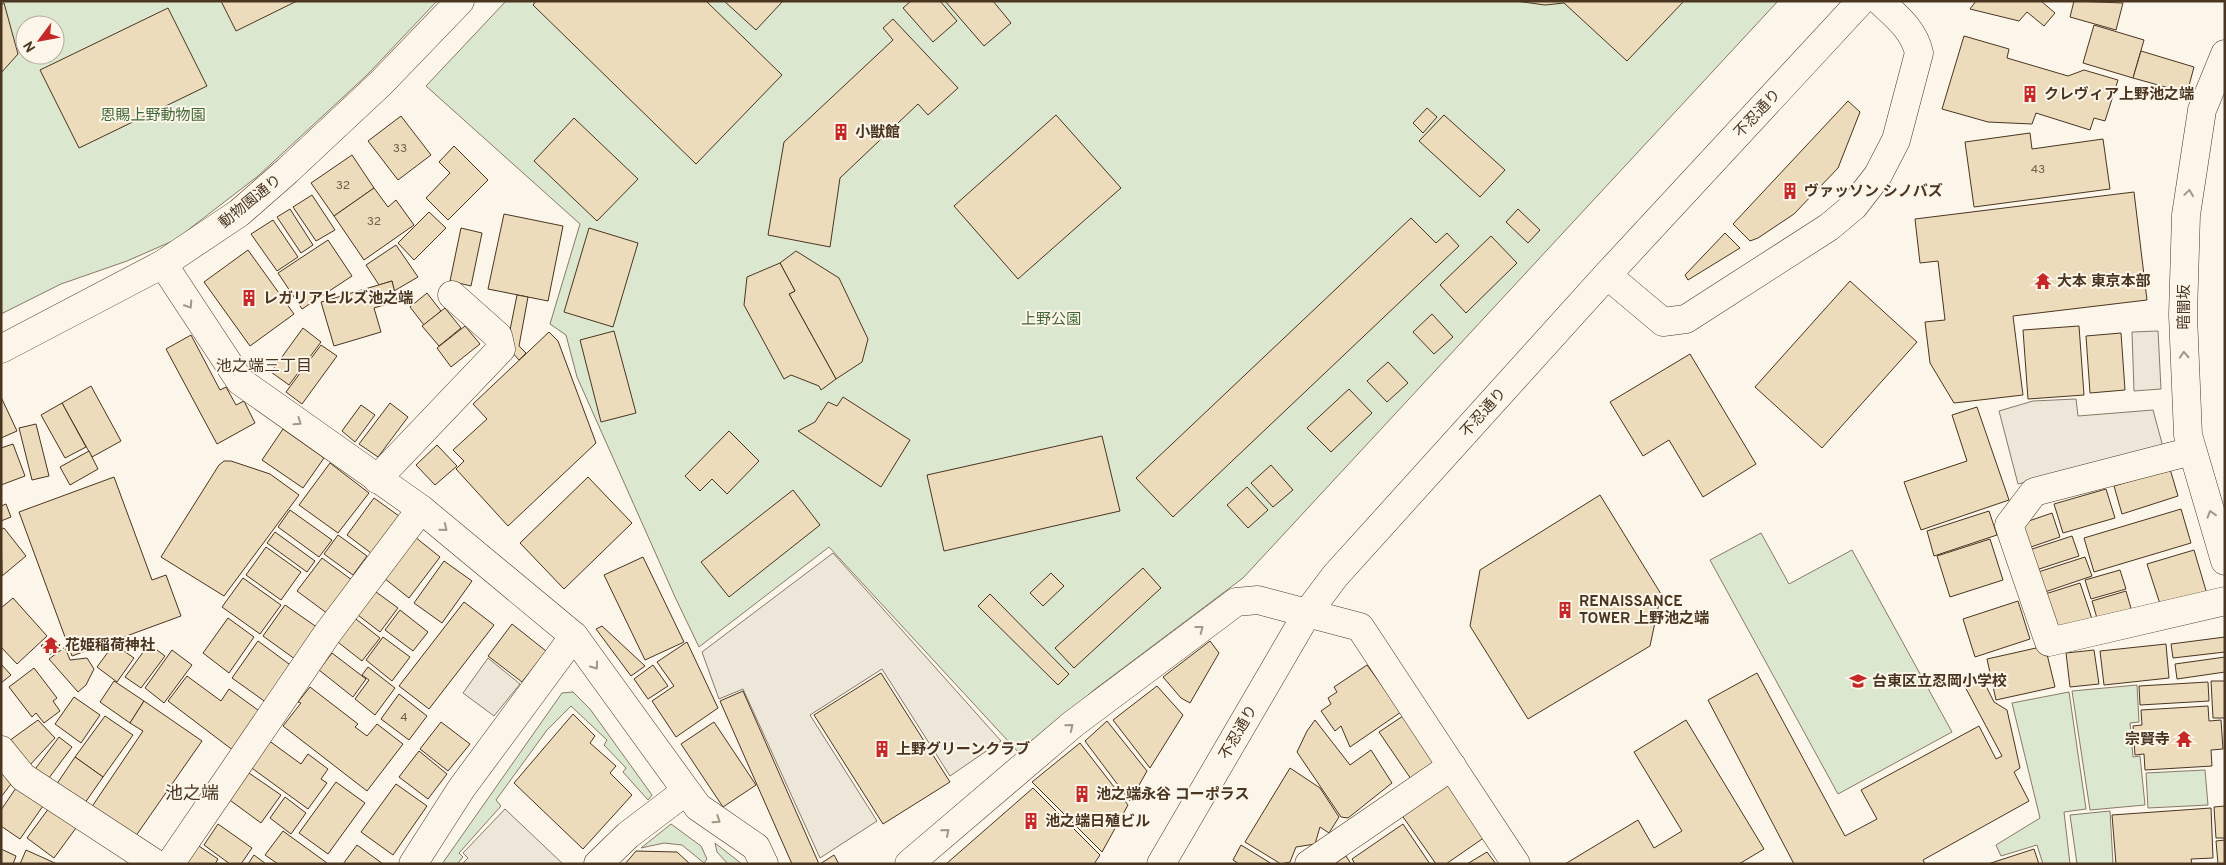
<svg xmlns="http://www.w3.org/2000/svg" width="2226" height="865" font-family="Overpass,'Noto Sans JP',sans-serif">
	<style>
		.green { fill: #dce7d0; stroke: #887966; fill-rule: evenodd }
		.parking { fill: #ede7d9; stroke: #887966 }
		.building { fill: #ecdcbc; stroke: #4a3520 }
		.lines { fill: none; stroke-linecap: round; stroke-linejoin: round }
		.minor-casing { stroke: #4a3520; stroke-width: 29 }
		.major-casing { stroke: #4a3520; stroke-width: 29 }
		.minor { stroke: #fbf6e9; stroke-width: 28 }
		.major { stroke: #fbf6e9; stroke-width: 28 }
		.oneway { stroke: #a29684 }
		.labels { text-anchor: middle; stroke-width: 4; stroke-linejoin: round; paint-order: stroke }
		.number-label { font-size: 12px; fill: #725f47 }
		.poi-label { font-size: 15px; font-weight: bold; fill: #4a3520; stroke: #fbf6e9; text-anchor: start }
		.street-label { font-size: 15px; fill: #4a3520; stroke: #fbf6e9 }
		.park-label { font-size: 15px; fill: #436837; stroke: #fbf6e9 }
		.neighbourhood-label { font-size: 16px; fill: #4a3520; stroke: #fbf6e9 }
		.quarter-label { font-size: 18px; fill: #4a3520; stroke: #fbf6e9 }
	</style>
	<rect width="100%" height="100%" fill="#fbf6e9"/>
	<g class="green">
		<path d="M1,1H437L367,75L258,176L175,240L127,261L61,284L1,314ZM25,25H55V55H25Z"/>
		<polygon points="506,1 1778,1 1243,578 1094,690 1020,754 829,547 699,647 675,597 577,377 566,335 550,324 580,224 426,86"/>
		<polygon points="1761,533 1789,584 1852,550 1952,732 1838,794 1710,560"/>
		<polygon points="2137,685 2139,722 2130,723 2133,757 2140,756 2145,805 2090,810 2072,691"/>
		<polygon points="573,692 590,709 652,795 648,800 623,772 626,768 604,745 607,740 571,706 547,730 496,800 501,806 459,853 463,857 457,864 442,864 562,693"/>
		<polygon points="2069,692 2086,809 2064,812 2070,864 2043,864 2037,845 2001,856 1996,845 2040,818 2012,703"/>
		<polygon points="2205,770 2208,805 2148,808 2146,773"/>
		<polygon points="2110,811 2113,864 2077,864 2070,815"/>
		<polygon points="671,824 701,846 707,859 704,863 682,845 664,843 641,848"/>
		<polygon points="715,843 742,864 728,864 717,852"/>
	</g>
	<g class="parking">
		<polygon points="2158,331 2161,389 2134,391 2132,332"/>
		<polygon points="2076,399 2078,416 2153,410 2163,447 2018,484 1999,411 2033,401"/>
		<polygon points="833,553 1001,741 950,776 882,669 810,715 877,821 820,858 743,689 719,699 702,652"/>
		<polygon points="488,658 520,684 494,716 463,693"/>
		<polygon points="505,809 563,864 462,864 468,858 463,853"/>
	</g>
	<g class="building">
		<polygon points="221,1 297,1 236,31"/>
		<polygon points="536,1 706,1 782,75 696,164 533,5"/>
		<polygon points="724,1 783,1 756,30"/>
		<polygon points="911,1 940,1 957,21 933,42 903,8"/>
		<polygon points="945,1 993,1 1011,23 984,46"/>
		<polygon points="1516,1 1684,1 1627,61 1564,3 1545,5"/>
		<polygon points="1976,1 2041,1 2055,13 2044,26 2027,12 2019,21 1970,9"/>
		<polygon points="2074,1 2123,3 2116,30 2070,17"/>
		<polygon points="4,3 18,54 1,73 1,5"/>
		<polygon points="168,8 207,86 79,148 40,70"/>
		<polygon points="893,19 958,88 928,115 918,104 840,178 830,247 768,235 784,142 893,40 883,28"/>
		<polygon points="2094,25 2144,40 2133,78 2083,63"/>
		<polygon points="1964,36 2009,49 2007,58 2068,76 2084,70 2118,80 2105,121 2094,118 2090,130 2036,113 2032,124 1988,122 1942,109"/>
		<polygon points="2141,51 2194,67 2187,93 2133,78"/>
		<polygon points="1848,101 1860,112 1838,168 1794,214 1758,238 1750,241 1733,224"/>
		<polygon points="1427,108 1437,117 1423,133 1413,123"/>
		<polygon points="1056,115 1121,188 1018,279 954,206"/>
		<polygon points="1444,115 1505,170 1480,197 1419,141"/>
		<polygon points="401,116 431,155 398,180 368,141"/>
		<polygon points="574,118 638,179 597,221 534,161"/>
		<polygon points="2030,133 2032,149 2103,139 2110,189 1974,207 1965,142"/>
		<polygon points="454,146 488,180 448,220 426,198 450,173 439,162"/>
		<polygon points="352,155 374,188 334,216 311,183"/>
		<polygon points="374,188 388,207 396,200 414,225 364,260 334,216"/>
		<polygon points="2134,192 2147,300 2013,316 2023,395 1954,403 1930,363 1925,322 1945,320 1938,261 1920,263 1915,219"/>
		<polygon points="312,195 335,230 316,241 293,207"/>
		<polygon points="290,209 313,245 301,253 277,217"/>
		<polygon points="1518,209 1540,230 1528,243 1506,222"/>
		<polygon points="429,212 446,228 414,260 398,243"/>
		<polygon points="504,214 563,226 548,301 488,289"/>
		<polygon points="1411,218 1436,243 1447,233 1459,246 1173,517 1136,478"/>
		<polygon points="273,220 298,257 277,271 251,234"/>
		<polygon points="461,228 482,233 471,286 450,281"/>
		<polygon points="589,228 638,243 613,327 564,312"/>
		<polygon points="1725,233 1740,248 1688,280 1685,275"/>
		<polygon points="1491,236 1517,263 1466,313 1440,285"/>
		<polygon points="328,240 352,276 302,309 278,273"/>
		<polygon points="396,245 418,277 394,291 392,281 379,285 366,265"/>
		<polygon points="248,250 294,314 250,346 204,282"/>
		<polygon points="796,251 839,278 868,339 862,362 836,379 789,294 795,291 780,263"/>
		<polygon points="780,263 795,291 789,294 836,379 821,390 819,386 791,375 784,379 744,305 747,277"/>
		<polygon points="392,281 397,301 374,308 381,332 334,346 321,302"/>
		<polygon points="1850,281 1917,342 1822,448 1755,387"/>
		<polygon points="427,293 441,311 424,325 410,307"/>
		<polygon points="517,295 528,297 519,346 526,353 519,360 508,348 509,335"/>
		<polygon points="445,308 461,328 439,346 422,326"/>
		<polygon points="1432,314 1453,337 1434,354 1413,332"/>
		<polygon points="465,326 480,344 451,367 437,348"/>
		<polygon points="2079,326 2084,395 2028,399 2023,330"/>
		<polygon points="303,328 321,342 289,385 271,372"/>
		<polygon points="614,331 636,413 601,422 580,340"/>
		<polygon points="549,332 558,341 596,443 508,526 456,469 464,461 453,450 487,419 473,404"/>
		<polygon points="2121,333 2125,390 2090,393 2086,336"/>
		<polygon points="191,335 220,390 226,387 236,405 244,401 255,423 217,444 166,349"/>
		<polygon points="321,345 337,356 302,404 286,392"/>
		<polygon points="1690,354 1756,464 1703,497 1669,440 1643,456 1610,402"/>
		<polygon points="1388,362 1408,383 1387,402 1367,381"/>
		<polygon points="91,386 121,441 92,457 62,403"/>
		<polygon points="1349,389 1372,413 1331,452 1307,428"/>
		<polygon points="1,397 17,431 1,438"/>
		<polygon points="843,397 910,440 881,487 798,431 815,422 828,402 837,406"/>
		<polygon points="62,403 86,447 65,458 41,415"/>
		<polygon points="390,403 408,417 378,457 359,444"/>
		<polygon points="361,405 375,415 355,442 342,431"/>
		<polygon points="1977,407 2009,500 1921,530 1904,482 1967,461 1952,415"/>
		<polygon points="36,424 49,476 32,480 19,428"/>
		<polygon points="283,429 324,458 303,488 262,460"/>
		<polygon points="729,431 759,461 727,494 712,479 700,491 685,476"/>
		<polygon points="1102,436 1120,511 944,551 927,475"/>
		<polygon points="13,444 25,476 1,485 1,448"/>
		<polygon points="437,445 457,466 435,485 416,465"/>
		<polygon points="89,451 98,469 70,485 60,467"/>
		<polygon points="224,461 231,461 270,474 299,495 224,596 161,557 219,465"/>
		<polygon points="330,463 369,493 338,533 299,505"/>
		<polygon points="1271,465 1293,490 1273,507 1251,483"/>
		<polygon points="2170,469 2178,496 2122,514 2114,486"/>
		<polygon points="114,477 152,580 166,575 181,616 72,656 19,512"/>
		<polygon points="588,477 632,523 564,589 520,543"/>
		<polygon points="1247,487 1268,510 1248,528 1227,505"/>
		<polygon points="2106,489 2115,518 2063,533 2054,504"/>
		<polygon points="793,490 820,525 729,597 701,562"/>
		<polygon points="1600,495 1661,594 1650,646 1528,719 1470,626 1480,570"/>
		<polygon points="374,498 399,516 371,553 347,535"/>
		<polygon points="6,504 11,517 1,521 1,506"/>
		<polygon points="2181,509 2191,543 2094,572 2084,538"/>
		<polygon points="290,510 332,540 319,557 278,527"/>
		<polygon points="1989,511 1997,535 1934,556 1927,531"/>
		<polygon points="2052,513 2060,537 2028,548 2020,524"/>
		<polygon points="4,528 26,556 2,576 1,530"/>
		<polygon points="275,532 315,561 307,572 267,543"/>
		<polygon points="338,535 367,556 353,575 324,554"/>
		<polygon points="2072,536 2079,556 2033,571 2026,551"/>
		<polygon points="415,537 440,557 409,598 384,578"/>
		<polygon points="1990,539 2003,580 1950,597 1937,556"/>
		<polygon points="266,547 301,572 281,600 246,575"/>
		<polygon points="2194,550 2207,594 2161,607 2147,564"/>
		<polygon points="643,557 684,642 645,660 604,575"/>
		<polygon points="2085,557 2092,576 2039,594 2032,574"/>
		<polygon points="322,558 356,583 332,617 297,591"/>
		<polygon points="444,561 472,581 442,623 414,603"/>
		<polygon points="1143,568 1161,588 1074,668 1055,648"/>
		<polygon points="2120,570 2126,589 2091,599 2085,580"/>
		<polygon points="1051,573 1064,586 1043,606 1030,593"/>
		<polygon points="243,578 281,605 260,634 222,607"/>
		<polygon points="2080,583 2093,622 2055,634 2042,595"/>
		<polygon points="372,589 398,608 380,632 354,612"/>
		<polygon points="2126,591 2133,615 2099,625 2092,601"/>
		<polygon points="990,594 1069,674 1058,685 978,606"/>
		<polygon points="13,598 47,636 17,664 1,647 1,608"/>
		<polygon points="2018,601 2030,639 1975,657 1963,619"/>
		<polygon points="464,602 494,625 429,709 399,686"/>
		<polygon points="285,605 321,630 299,662 263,636"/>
		<polygon points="400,610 428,632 413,651 385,630"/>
		<polygon points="352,616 380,638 362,661 334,639"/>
		<polygon points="228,618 254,637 229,673 203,653"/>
		<polygon points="512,624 546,651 522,682 488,656"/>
		<polygon points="602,626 645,666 631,676 596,629"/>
		<polygon points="52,636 60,645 50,655 41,646"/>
		<polygon points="383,637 410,657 392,681 366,660"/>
		<polygon points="2225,637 2225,652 2173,658 2171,644"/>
		<polygon points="258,641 293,667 267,703 232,678"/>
		<polygon points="1210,641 1219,653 1190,703 1181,698 1163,677"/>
		<polygon points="687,642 718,708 676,737 652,701 674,686 657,662"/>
		<polygon points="114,644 134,658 117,682 97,667"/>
		<polygon points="149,644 165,656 141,688 125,677"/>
		<polygon points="2166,644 2169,678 2104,685 2100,651"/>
		<polygon points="2045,646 2055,687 1996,700 1987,659"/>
		<polygon points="65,647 70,660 87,658 94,669 86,685 78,692 49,659"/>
		<polygon points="172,650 192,665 164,703 145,688"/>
		<polygon points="2094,650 2099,684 2070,687 2066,653"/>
		<polygon points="332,653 366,679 353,697 319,670"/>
		<polygon points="2225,657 2225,672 2177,679 2175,664"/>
		<polygon points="1,664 11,675 1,683"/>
		<polygon points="653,665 668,686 648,699 634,679"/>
		<polygon points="1367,665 1401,712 1350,747 1341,726 1335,731 1321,711 1331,704 1328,698 1337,692 1334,687"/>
		<polygon points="368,667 395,688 375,715 355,699 369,680 362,675"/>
		<polygon points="34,668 57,698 53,701 60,711 44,723 36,713 32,717 9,687"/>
		<polygon points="881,673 950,782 883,824 814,715"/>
		<polygon points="1757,673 1845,836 1877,819 1861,790 1979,726 1996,759 2002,756 1963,683 1980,674 1994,702 2007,710 2020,768 2014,772 2029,801 1923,860 1925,864 1794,864 1708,700"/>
		<polygon points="187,676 221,701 229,689 262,713 234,751 168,701"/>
		<polygon points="114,681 144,701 130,723 100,702"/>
		<polygon points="2211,681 2225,681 2225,718 2213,718"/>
		<polygon points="2208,682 2209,701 2140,705 2139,686"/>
		<polygon points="1157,686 1183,715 1150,768 1113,720"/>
		<polygon points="310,687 358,724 355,727 367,736 377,724 403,744 367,791 283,726 301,703 298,702"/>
		<polygon points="743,691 819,864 792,864 720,701"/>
		<polygon points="399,694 427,716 409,740 381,719"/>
		<polygon points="74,697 100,715 81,743 55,724"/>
		<polygon points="144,701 202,741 133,840 89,811 143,731 130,723"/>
		<polygon points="2208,706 2209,721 2221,720 2223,749 2211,750 2212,766 2145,770 2144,754 2135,755 2133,726 2142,725 2141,710"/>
		<polygon points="573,714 595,736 590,743 616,766 610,773 632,795 583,849 514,783"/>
		<polygon points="105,716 133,735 103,777 75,757"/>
		<polygon points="1403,716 1435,762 1411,779 1379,732"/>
		<polygon points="38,720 55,738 29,766 9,741"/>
		<polygon points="1315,720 1350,765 1371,750 1392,783 1348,818 1341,817 1297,752 1307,731"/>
		<polygon points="1686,720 1764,849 1739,864 1565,864 1638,820 1654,848 1682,831 1634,752"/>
		<polygon points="1107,721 1147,771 1130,801 1085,741"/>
		<polygon points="441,722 470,744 448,771 420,749"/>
		<polygon points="714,722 756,785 723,807 681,744"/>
		<polygon points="59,737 72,747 46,782 33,772"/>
		<polygon points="268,740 301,764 308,754 328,769 321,779 327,783 308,809 249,766"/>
		<polygon points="1080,743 1128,805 1102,852 1032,782"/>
		<polygon points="419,751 447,774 428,799 399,777"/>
		<polygon points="75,757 103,777 80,810 52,791"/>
		<polygon points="1290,768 1320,788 1339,817 1329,833 1320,827 1315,844 1296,847 1290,862 1281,864 1245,842"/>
		<polygon points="1,771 14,780 1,797"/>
		<polygon points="246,771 281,795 261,823 227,798"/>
		<polygon points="336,782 365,803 328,854 299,833"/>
		<polygon points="1447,782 1485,837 1446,864 1436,864 1401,814"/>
		<polygon points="396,784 427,806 393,855 361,832"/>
		<polygon points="18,785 45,803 20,839 1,826 1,810"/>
		<polygon points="1033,788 1100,855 1094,864 946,864"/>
		<polygon points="285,797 306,813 291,834 270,818"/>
		<polygon points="2225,806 2225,838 2216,838 2214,807"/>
		<polygon points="49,808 76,828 54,858 27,838"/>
		<polygon points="2211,808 2213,858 2191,859 2192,864 2116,864 2112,815"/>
		<polygon points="218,824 252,848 241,864 230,864 204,845"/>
		<polygon points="1403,824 1430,864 1355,864 1352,859"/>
		<polygon points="283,831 327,863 326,864 278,864 265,855"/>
		<polygon points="2225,840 2225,864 2218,864 2216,841"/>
		<polygon points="196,844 218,859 215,864 181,864"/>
		<polygon points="357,845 383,864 343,864"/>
		<polygon points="1241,845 1272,864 1239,864 1233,860"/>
		<polygon points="1,849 16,856 13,864 1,864"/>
		<polygon points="2034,849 2039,864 1988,864"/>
		<polygon points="26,850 57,864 20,864"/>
		<polygon points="636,851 677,852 690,864 625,864"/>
		<polygon points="1487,852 1496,864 1467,864"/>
		<polygon points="254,855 266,864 248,864"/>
		<polygon points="834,855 839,864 820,864"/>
		<polygon points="1346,856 1351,864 1334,864"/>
	</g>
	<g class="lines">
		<g class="minor-casing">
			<g id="minor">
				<polyline points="2225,54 2202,110 2186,215 2183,315 2188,435 2225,561"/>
				<polyline points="163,264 240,381 421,509 574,636 698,807 756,847 764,864"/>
				<path d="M1607,275L1663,322L1686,319L1829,227L1854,206L1878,175L1896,140L1919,53C1914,30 1897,17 1880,1"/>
				<polyline points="1,349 163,264 239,213 287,171 381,83 460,1"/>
				<polyline points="2192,451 2034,492 2009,525 2049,642 2225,601"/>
				<polyline points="377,479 501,349 498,336 452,295"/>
				<polyline points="1,750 23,777 156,864"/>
				<polyline points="170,864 327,634 421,509"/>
				<polyline points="413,864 461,789 574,636"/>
				<polyline points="598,864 628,835 686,791"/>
				<polyline points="909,864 1073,724 1236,602 1258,600 1360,627 1516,864"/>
				<polyline points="1309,864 1452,766"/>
			</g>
		</g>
		<g class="major-casing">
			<polyline id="major" points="1161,864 1308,612 1335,576 1607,275 1861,1"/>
		</g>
		<use href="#minor" class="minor"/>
		<use href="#major" class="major"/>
	</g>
	<defs><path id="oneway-chevron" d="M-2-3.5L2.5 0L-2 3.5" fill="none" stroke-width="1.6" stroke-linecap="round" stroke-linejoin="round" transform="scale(1.25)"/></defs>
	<g class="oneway">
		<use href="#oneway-chevron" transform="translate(2189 193) rotate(-82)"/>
		<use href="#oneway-chevron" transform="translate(189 305) rotate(57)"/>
		<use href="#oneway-chevron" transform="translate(2184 355) rotate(-93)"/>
		<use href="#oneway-chevron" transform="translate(298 422) rotate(35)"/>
		<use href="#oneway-chevron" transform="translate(2211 514) rotate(-107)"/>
		<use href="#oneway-chevron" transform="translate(444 528) rotate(39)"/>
		<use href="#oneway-chevron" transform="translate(1200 629) rotate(-37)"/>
		<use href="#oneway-chevron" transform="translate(595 666) rotate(54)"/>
		<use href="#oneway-chevron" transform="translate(1070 727) rotate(-39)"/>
		<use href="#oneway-chevron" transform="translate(717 820) rotate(34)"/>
		<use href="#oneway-chevron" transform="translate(946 832) rotate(-41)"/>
	</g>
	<defs>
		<g id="building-bare" transform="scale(1.35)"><path d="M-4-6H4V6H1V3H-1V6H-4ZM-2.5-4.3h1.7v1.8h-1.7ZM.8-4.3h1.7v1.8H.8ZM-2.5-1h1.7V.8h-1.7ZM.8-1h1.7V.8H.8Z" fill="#c62828" stroke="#fbf6e9" stroke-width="2.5" paint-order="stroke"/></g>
		<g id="temple-bare" transform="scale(1.35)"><path d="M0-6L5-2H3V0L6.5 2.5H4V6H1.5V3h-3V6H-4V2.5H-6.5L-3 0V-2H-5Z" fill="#c62828" stroke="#fbf6e9" stroke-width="2.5" paint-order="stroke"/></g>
		<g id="school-bare" transform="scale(1.35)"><path d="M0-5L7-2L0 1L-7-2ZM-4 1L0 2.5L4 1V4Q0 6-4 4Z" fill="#c62828" stroke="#fbf6e9" stroke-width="2.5" paint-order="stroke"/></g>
	</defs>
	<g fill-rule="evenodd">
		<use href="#building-bare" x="2030" y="94"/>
		<use href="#building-bare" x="841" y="132"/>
		<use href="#building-bare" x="1790" y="191"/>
		<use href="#temple-bare" x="2043" y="281"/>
		<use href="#building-bare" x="249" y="298"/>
		<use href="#building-bare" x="1565" y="610"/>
		<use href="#temple-bare" x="51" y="645"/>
		<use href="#school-bare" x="1858" y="681"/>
		<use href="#temple-bare" x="2184" y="739"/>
		<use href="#building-bare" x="882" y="749"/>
		<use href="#building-bare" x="1082" y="794"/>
		<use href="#building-bare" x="1031" y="821"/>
	</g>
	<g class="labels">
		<g class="number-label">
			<text x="400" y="152">33</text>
			<text x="2038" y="173">43</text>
			<text x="343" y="189">32</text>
			<text x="374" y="225">32</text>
			<text x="404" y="721">4</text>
		</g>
		<g class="poi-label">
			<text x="2044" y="99">クレヴィア上野池之端</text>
			<text x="855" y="137">小獣館</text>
			<text x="1804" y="196">ヴァッソン シノバズ</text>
			<text x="2057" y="286">大本 東京本部</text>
			<text x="263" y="303">レガリアヒルズ池之端</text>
			<text x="1579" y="606">RENAISSANCE<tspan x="1579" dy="17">TOWER 上野池之端</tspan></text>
			<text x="65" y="650">花姫稲荷神社</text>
			<text x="1872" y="686">台東区立忍岡小学校</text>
			<text x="2170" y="744" text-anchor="end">宗賢寺</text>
			<text x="896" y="754">上野グリーンクラブ</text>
			<text x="1096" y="799">池之端永谷 コーポラス</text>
			<text x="1045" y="826">池之端日殖ビル</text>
		</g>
		<g class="street-label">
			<text transform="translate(1757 113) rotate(-47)" y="5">不忍通り</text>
			<text transform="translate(250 201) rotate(-39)" y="5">動物園通り</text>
			<text transform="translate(2184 307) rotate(-90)" y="5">暗闇坂</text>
			<text transform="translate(1483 412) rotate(-48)" y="5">不忍通り</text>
			<text transform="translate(1238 732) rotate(-60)" y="5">不忍通り</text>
		</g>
		<g class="park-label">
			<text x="153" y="120">恩賜上野動物園</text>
			<text x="1051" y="324">上野公園</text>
		</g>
		<g class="neighbourhood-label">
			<text x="264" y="371">池之端三丁目</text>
		</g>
		<g class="quarter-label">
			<text x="192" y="799">池之端</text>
		</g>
	</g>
	<rect width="2226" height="865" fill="none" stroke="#4a3520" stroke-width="5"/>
	<g transform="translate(40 40) rotate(238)"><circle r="24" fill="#fbf6e9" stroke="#b4a999"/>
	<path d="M0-4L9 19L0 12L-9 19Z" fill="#c62828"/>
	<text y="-8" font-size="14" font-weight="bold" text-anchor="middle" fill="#4a3520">N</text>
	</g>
</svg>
